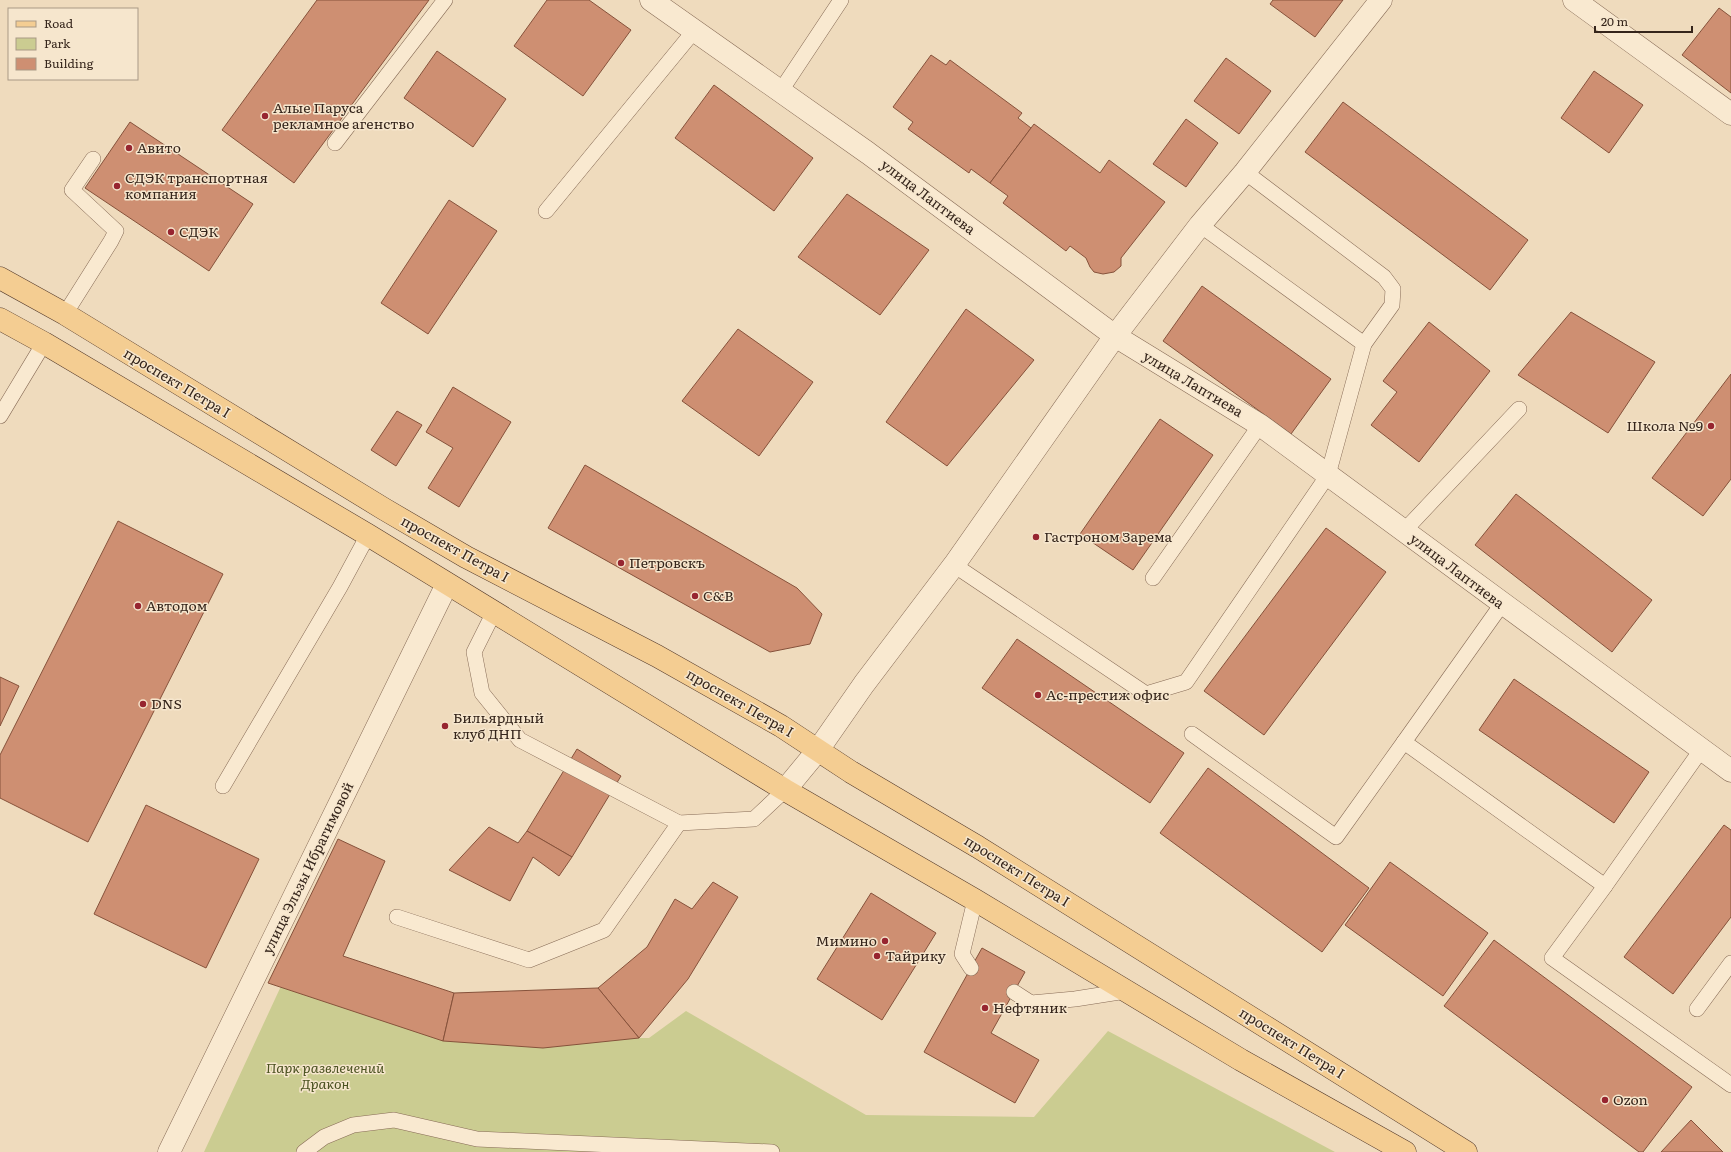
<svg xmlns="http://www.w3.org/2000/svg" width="1731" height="1152" font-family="Literata,serif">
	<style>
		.green { fill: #cbcc91 }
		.building { fill: #ce8f72; stroke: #86523b }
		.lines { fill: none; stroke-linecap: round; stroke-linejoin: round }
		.lane-casing { stroke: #876b56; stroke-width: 16 }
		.street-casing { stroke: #876b56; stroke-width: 23 }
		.primary-casing { stroke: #543a2b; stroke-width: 23 }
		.lane { stroke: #f9e9d0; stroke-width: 15 }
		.street { stroke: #f9e9d0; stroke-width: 22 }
		.primary { stroke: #f4cd92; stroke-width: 22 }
		.poi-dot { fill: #972530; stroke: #f6e6cd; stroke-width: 1.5 }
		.labels { text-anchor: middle; stroke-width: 3; stroke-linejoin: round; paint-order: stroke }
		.poi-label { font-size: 14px; fill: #35251b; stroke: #f6e6cd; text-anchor: start }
		.street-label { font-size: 14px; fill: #35251b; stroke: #f6e6cd }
		.park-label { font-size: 14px; font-style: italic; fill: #4b5221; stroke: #f6e6cd }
	</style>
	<rect width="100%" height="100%" fill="#efdbbd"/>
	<polygon class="green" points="282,984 628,1038 649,1038 686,1011 866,1115 1034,1117 1108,1031 1335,1152 204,1152"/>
	<g class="building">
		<polygon points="317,0 429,0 294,183 222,130"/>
		<polygon points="547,0 589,0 631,30 583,96 514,46"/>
		<polygon points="1273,0 1343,0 1315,37 1270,4"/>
		<polygon points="1719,8 1731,17 1731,93 1682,55"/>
		<polygon points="437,51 506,99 473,147 404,98"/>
		<polygon points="931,55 946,65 950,60 1022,113 1018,118 1031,128 990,183 971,169 969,173 908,129 913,122 893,107"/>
		<polygon points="1226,58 1271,91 1239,134 1194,101"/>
		<polygon points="1594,71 1643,105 1609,153 1561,118"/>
		<polygon points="714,85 813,158 774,211 675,138"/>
		<polygon points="1343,102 1528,240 1490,290 1305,152"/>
		<polygon points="1186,119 1218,143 1186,187 1153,164"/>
		<polygon points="130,122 253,204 209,271 85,188"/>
		<polygon points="1034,124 1100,173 1109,160 1165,202 1121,258 1121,266 1114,272 1103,274 1094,272 1090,267 1086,258 1070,246 1066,251 1003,203 1008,196 990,183"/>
		<polygon points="847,194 929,250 880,315 798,257"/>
		<polygon points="449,200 497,231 428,334 381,303"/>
		<polygon points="1202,286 1331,379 1291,434 1163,341"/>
		<polygon points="966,309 1034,360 947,466 886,422"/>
		<polygon points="1571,312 1655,362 1608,433 1518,375"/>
		<polygon points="1429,322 1490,371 1419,462 1371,425 1397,392 1383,381"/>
		<polygon points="738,329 813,382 759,456 682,401"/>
		<polygon points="1731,374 1731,479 1703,516 1652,478"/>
		<polygon points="453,387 511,422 459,507 428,488 453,448 426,432"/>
		<polygon points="397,411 422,425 396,466 371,450"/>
		<polygon points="1160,419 1213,455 1133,570 1080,534"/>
		<polygon points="585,465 797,588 822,614 810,644 770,652 548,528"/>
		<polygon points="1516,494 1652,600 1612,652 1475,545"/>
		<polygon points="118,521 223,574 88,842 0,798 0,755"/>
		<polygon points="1326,528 1386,572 1264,735 1204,691"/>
		<polygon points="1017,639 1184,753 1150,803 982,688"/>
		<polygon points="0,677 19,686 0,726"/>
		<polygon points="1514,679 1649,772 1614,823 1479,730"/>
		<polygon points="577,749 621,776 572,857 527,831"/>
		<polygon points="1208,768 1369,888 1322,952 1160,833"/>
		<polygon points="146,805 259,859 206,968 94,914"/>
		<polygon points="1724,825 1731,830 1731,917 1673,994 1624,957"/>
		<polygon points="489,827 518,843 527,831 572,857 559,876 533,857 510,901 449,870"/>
		<polygon points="338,839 385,861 343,956 454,993 443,1041 268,983"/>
		<polygon points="1390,862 1488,933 1443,996 1345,925"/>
		<polygon points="713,882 738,897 688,979 639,1038 598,988 647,947 675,899 692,909"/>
		<polygon points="871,893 936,933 882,1020 817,979"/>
		<polygon points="1494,940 1692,1087 1643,1152 1639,1152 1444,1006"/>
		<polygon points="982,948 1025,972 991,1033 1039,1060 1015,1103 924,1052"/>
		<polygon points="598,988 639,1038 543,1048 443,1041 454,993"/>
		<polygon points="1691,1120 1723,1152 1661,1152"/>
	</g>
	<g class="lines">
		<g class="lane-casing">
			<g id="lane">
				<polyline points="780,92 841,0"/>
				<polyline points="335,143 445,0"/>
				<polyline points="546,211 694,31"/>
				<polyline points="1200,225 1364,344 1392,305 1393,289 1384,277 1245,172"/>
				<polyline points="65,314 111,241 116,231 72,190 93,159"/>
				<polyline points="0,416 44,343"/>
				<polyline points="1404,531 1519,409"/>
				<polyline points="954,565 1146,694 1186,682 1328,475 1364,344"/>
				<polyline points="1153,578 1260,425"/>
				<polyline points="1502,604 1404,742 1605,886 1701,750"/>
				<polyline points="494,612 474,652 482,693 520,740 679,823 754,819 785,790"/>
				<polyline points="1192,734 1336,837 1404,742"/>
				<polyline points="223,786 340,587 368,535"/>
				<polyline points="1605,886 1552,958 1731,1085"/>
				<polyline points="397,917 529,960 604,930 679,823"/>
				<polyline points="971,968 962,954 975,900"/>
				<polyline points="1014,992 1031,1003 1075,999 1126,991"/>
				<polyline points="1697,1009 1731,963"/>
				<polyline points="304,1152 324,1137 353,1125 394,1120 477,1139 772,1152"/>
			</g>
		</g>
		<g class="street-casing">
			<g id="street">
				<polyline points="651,0 868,153 1115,336 1260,425 1731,771"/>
				<polyline points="1574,0 1731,114"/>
				<polyline points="785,790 818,750 864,684 954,565 1115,336 1200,225 1245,172 1381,0"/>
				<polyline points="169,1152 447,584"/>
			</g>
		</g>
		<g class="primary-casing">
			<g id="primary">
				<polyline points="0,278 65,314 384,509 466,557 657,656 781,726 851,772 978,847 1466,1152"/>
				<polyline points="0,319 44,343 368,535 785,790 975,900 1241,1060 1405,1152"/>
			</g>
		</g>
		<use href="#lane" class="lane"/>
		<use href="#street" class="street"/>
		<use href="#primary" class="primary"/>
	</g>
	<g class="poi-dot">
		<circle cx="265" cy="116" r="4"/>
		<circle cx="129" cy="148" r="4"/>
		<circle cx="117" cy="186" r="4"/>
		<circle cx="171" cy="232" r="4"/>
		<circle cx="1711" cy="426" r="4"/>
		<circle cx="1036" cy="537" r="4"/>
		<circle cx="621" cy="563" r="4"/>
		<circle cx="695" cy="596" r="4"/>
		<circle cx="138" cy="606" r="4"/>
		<circle cx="1038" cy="695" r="4"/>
		<circle cx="143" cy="704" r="4"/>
		<circle cx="445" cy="726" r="4"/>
		<circle cx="885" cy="941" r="4"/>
		<circle cx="877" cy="956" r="4"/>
		<circle cx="985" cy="1008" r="4"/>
		<circle cx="1605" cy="1100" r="4"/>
	</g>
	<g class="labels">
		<g class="poi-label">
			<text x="273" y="113">Алые Паруса<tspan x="273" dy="16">рекламное агенство</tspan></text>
			<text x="137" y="153">Авито</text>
			<text x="125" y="183">СДЭК транспортная<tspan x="125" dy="16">компания</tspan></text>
			<text x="179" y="237">СДЭК</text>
			<text x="1703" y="431" text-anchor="end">Школа №9</text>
			<text x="1044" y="542">Гастроном Зарема</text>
			<text x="629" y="568">Петровскъ</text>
			<text x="703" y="601">С&amp;В</text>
			<text x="146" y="611">Автодом</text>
			<text x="1046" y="700">Ас-престиж офис</text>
			<text x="151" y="709">DNS</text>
			<text x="453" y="723">Бильярдный<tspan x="453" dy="16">клуб ДНП</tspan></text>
			<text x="877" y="946" text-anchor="end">Мимино</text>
			<text x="885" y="961">Тайрику</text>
			<text x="993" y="1013">Нефтяник</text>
			<text x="1613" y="1105">Ozon</text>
		</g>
		<g class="street-label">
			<text transform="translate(928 197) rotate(37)" y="5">улица Лаптиева</text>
			<text transform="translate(177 383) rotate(31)" y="5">проспект Петра I</text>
			<text transform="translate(1193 384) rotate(31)" y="5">улица Лаптиева</text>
			<text transform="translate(455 549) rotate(29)" y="5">проспект Петра I</text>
			<text transform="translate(1457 571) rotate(37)" y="5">улица Лаптиева</text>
			<text transform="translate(740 703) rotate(30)" y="5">проспект Петра I</text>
			<text transform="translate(308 868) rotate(-64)" y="5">улица Эльзы Ибрагимовой</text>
			<text transform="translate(1017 871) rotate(32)" y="5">проспект Петра I</text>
			<text transform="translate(1292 1043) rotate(32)" y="5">проспект Петра I</text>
		</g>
		<g class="park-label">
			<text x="325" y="1073">Парк развлечений<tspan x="325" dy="16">Дракон</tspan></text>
		</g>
	</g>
	<rect x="8" y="8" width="130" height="72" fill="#f6e6cd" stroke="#a99986"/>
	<rect x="16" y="21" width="20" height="6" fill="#f4cd92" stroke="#a99986"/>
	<text x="44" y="28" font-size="12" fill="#35251b">Road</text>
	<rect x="16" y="38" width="20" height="12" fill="#cbcc91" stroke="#a99986"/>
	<text x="44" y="48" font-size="12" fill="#35251b">Park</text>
	<rect x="16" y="58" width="20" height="12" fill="#ce8f72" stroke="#a99986"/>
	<text x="44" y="68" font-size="12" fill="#35251b">Building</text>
	<path d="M1595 26v6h97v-6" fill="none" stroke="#35251b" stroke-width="2"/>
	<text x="1601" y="26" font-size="12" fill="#35251b" stroke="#f6e6cd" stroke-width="3" paint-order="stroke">20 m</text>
</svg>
